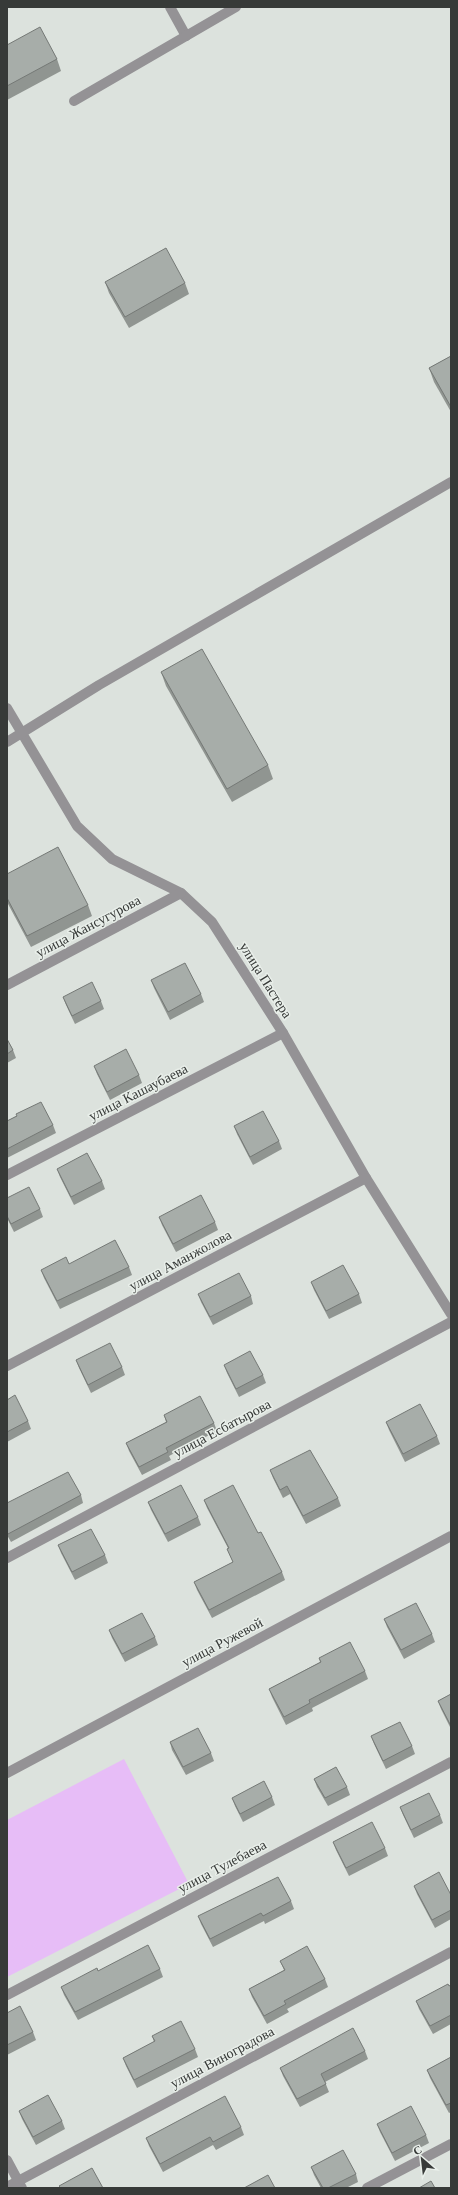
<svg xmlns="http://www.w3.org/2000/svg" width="458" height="2195" font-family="'Times New Roman',serif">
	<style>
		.garden { fill: #e7bdf7 }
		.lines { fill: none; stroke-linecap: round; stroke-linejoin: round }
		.minor { stroke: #949295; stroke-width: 10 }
		.wall { fill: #909591 }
		.building { fill: #a7ada9; stroke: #757976 }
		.labels { text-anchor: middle; stroke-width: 3; stroke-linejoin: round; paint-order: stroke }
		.street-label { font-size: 14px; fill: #373a38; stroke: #e9efea }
	</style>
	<rect width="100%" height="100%" fill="#dce2dd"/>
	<polygon class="garden" points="124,1759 189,1884 7,1977 7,1820"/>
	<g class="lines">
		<g class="minor">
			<polyline points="170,7 186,36"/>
			<polyline points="74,101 236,7"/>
			<polyline points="7,708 77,826 112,859 181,893 212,922 283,1033 366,1178 451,1314"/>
			<polyline points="7,742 99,685 451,482"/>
			<polyline points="7,985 181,893"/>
			<polyline points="7,1175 283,1033"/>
			<polyline points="7,1366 366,1178"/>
			<polyline points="7,1558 451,1322"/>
			<polyline points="7,1773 451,1536"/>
			<polyline points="7,1995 451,1762"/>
			<polyline points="7,2160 22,2188"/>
			<polyline points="7,2187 451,1952"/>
			<polyline points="367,2188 451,2144"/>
		</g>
	</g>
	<g class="wall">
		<polygon points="7,45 57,59 61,71 7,100"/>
		<polygon points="105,282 185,283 189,294 129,328 109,293"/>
		<polygon points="451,356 451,412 434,382 429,368"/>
		<polygon points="161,672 268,765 273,779 232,802 166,686"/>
		<polygon points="7,874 88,905 92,916 31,947 7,902"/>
		<polygon points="151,980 201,994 204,1002 170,1020 154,988"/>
		<polygon points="63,997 101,1001 104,1009 75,1024 66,1005"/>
		<polygon points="7,1039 13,1050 16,1058 7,1063"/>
		<polygon points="94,1066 139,1075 142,1083 110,1100 97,1074"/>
		<polygon points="16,1116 53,1125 56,1133 7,1158 7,1121"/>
		<polygon points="234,1126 279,1141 282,1149 253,1165 237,1134"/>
		<polygon points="57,1169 102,1181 105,1189 74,1205 60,1177"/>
		<polygon points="7,1198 40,1209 43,1217 14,1232 7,1218"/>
		<polygon points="159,1217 215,1222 218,1230 176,1252 162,1225"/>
		<polygon points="69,1264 129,1267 132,1275 60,1309 44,1278 41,1270"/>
		<polygon points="311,1282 359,1294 362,1303 329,1319 314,1290"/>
		<polygon points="198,1294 251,1296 253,1304 213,1325 201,1302"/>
		<polygon points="76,1360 122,1367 125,1375 91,1393 79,1368"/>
		<polygon points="224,1365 263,1375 266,1383 239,1397 227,1373"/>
		<polygon points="7,1400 28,1421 31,1429 7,1442"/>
		<polygon points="164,1415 214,1423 217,1431 169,1456 171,1460 142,1475 129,1451 126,1443 166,1422"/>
		<polygon points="386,1422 437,1436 440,1444 405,1462 389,1430"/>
		<polygon points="270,1470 338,1498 341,1506 306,1524 290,1494 283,1498 273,1478"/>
		<polygon points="81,1495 83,1503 11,1542 7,1535 7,1503"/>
		<polygon points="204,1500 258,1533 282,1572 285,1580 212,1618 197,1590 194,1582 233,1562 227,1549 228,1548 207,1508"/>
		<polygon points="148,1502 198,1517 201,1525 168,1542 151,1510"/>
		<polygon points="58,1545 105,1555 108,1563 75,1580 61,1553"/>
		<polygon points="384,1619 432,1634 435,1642 404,1659 387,1627"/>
		<polygon points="109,1630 155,1637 158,1645 125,1662 112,1638"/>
		<polygon points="319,1658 365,1671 368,1679 312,1708 313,1711 286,1725 272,1697 269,1689 320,1662"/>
		<polygon points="451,1694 451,1729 441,1709 438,1701"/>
		<polygon points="371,1736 412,1746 415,1754 386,1769 374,1744"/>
		<polygon points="170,1742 211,1753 214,1761 186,1775 172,1750"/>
		<polygon points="314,1779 347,1787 350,1795 328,1806 317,1787"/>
		<polygon points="272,1797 275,1805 243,1822 235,1806 232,1798"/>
		<polygon points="400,1807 440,1815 443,1823 414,1838 403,1815"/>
		<polygon points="333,1842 385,1848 388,1856 349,1876 336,1850"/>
		<polygon points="414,1886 451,1895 451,1919 435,1928 417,1894"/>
		<polygon points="291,1901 294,1909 265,1924 264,1921 213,1947 201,1924 198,1916"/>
		<polygon points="280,1961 325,1979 328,1987 287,2009 289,2012 267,2024 252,1997 249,1989 284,1970"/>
		<polygon points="160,1969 163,1977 78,2020 64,1995 61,1987 98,1971"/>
		<polygon points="451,1985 451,2024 433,2034 419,2009 416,2001"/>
		<polygon points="7,2013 33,2032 36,2040 7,2055"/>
		<polygon points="152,2036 195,2049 198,2057 137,2088 126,2066 123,2058 154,2042"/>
		<polygon points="365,2051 368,2059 325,2082 329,2092 300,2107 283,2076 280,2068"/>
		<polygon points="451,2057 451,2112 449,2113 430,2078 427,2070"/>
		<polygon points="19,2111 62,2121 65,2129 36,2145 22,2119"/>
		<polygon points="377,2124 426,2135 429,2143 395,2161 380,2132"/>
		<polygon points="241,2127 244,2135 216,2150 213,2145 163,2172 149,2146 146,2138"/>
		<polygon points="311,2167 356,2174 358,2182 346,2188 321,2188 314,2175"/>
	</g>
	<g class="building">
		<polygon points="40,27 57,59 7,86 7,45"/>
		<polygon points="166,248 185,283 125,317 105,282"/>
		<polygon points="451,356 451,407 429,368"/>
		<polygon points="202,649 268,765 227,789 161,672"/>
		<polygon points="58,847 88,905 27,936 7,898 7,874"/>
		<polygon points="185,963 201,994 168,1012 151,980"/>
		<polygon points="92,982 101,1001 72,1016 63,997"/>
		<polygon points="7,1039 13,1050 7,1054"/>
		<polygon points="126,1049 139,1075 107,1092 94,1066"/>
		<polygon points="41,1102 53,1125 7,1149 7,1121 17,1116 16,1114"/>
		<polygon points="263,1111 279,1141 250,1157 234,1126"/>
		<polygon points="87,1153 102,1181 71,1197 57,1169"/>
		<polygon points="29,1187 40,1209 11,1224 7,1216 7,1198"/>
		<polygon points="201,1195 215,1222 173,1244 159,1217"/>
		<polygon points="115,1240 129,1267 57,1301 41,1270 66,1257 69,1264"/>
		<polygon points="343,1265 359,1294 326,1311 311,1282"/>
		<polygon points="239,1273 251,1296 210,1317 198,1294"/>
		<polygon points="110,1343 122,1367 88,1385 76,1360"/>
		<polygon points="250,1351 263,1375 236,1389 224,1365"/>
		<polygon points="15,1395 28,1421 7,1432 7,1400"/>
		<polygon points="200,1396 214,1423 166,1448 168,1452 139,1467 126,1443 167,1422 164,1415"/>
		<polygon points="420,1404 437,1436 403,1454 386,1422"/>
		<polygon points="310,1450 338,1498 303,1516 287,1486 280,1490 270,1470"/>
		<polygon points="68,1472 81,1495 8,1534 7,1532 7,1503"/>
		<polygon points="181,1485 198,1517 165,1534 148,1502"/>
		<polygon points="233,1485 258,1533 261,1532 282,1572 209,1610 194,1582 233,1562 227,1549 229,1548 204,1500"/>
		<polygon points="91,1529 105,1555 72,1572 58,1545"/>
		<polygon points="416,1603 432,1634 401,1650 384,1619"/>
		<polygon points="142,1613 155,1637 122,1654 109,1630"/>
		<polygon points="350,1642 365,1671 309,1700 310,1703 284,1717 269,1689 321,1662 319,1658"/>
		<polygon points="451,1694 451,1726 438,1701"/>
		<polygon points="400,1722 412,1746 383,1761 371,1736"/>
		<polygon points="198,1728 211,1753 183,1767 170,1742"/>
		<polygon points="336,1767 347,1787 325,1798 314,1779"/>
		<polygon points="264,1781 272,1797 240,1814 232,1798"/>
		<polygon points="429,1793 440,1815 411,1830 400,1807"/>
		<polygon points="372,1822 385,1848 346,1868 333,1842"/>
		<polygon points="439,1872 451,1895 451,1910 432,1920 414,1886"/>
		<polygon points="278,1877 291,1901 263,1916 261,1913 210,1939 198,1916"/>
		<polygon points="148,1945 160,1969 75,2012 61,1987 97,1968 98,1971"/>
		<polygon points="307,1946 325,1979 284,2001 286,2004 264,2016 249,1989 285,1970 280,1961"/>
		<polygon points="448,1984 449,1986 451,1985 451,2015 430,2026 416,2001"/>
		<polygon points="20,2006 33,2032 7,2045 7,2013"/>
		<polygon points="181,2021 195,2049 134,2080 123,2058 155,2041 152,2036"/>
		<polygon points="353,2028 365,2051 321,2074 326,2084 297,2099 280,2068"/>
		<polygon points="451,2057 451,2103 446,2105 427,2070"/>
		<polygon points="48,2095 62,2121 33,2137 19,2111"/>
		<polygon points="225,2096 241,2127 213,2142 210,2137 160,2164 146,2138"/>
		<polygon points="411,2106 426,2135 392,2153 377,2124"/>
		<polygon points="343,2150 356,2174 328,2188 323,2188 311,2167"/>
		<polygon points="92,2168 103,2188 61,2188 59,2186"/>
		<polygon points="268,2175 275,2188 244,2188"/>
		<polygon points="431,2181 435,2188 419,2188"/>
	</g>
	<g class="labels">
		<g class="street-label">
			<text transform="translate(88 926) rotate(-28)" y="5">улица Жансугурова</text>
			<text transform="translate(266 980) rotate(58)" y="5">улица Пастера</text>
			<text transform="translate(138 1092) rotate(-27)" y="5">улица Кашаубаева</text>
			<text transform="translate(180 1260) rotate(-28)" y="5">улица Аманжолова</text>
			<text transform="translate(222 1428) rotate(-28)" y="5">улица Есбатырова</text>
			<text transform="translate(222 1642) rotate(-28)" y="5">улица Ружевой</text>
			<text transform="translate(222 1866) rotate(-28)" y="5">улица Тулебаева</text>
			<text transform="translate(222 2057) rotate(-28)" y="5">улица Виноградова</text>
		</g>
	</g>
	<rect width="458" height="2195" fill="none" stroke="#373a38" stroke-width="16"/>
	<g transform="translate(422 2159) rotate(332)" stroke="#e9efea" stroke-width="3" paint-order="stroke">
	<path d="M0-3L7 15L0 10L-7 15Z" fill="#373a38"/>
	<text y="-6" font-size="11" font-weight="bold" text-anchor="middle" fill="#373a38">С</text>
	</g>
</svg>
